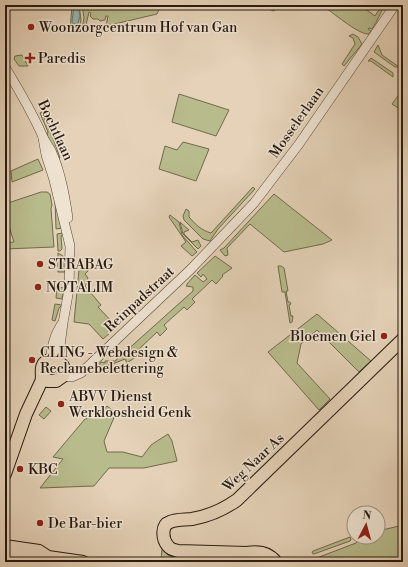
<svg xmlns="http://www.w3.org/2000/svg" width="408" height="567" font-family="'Libre Bodoni',serif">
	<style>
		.green { fill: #b8bb8c; stroke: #706a4e }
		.water { fill: #97b6b6; stroke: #6b7874 }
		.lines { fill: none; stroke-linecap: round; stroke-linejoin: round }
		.minor-casing { stroke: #57483a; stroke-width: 10 }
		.major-casing { stroke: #281a10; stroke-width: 14 }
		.minor { stroke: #eee2d1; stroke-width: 9 }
		.major { stroke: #e5d2b8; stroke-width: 12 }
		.poi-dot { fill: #8f2418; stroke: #eee2d1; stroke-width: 1.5 }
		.labels { text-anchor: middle; stroke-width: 3; stroke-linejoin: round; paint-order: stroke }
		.poi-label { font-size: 14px; fill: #281a10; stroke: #eee2d1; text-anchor: start }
		.street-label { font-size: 14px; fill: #281a10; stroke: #eee2d1 }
	</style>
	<rect width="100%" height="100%" fill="#e5d2b8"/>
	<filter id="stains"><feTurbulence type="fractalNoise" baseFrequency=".005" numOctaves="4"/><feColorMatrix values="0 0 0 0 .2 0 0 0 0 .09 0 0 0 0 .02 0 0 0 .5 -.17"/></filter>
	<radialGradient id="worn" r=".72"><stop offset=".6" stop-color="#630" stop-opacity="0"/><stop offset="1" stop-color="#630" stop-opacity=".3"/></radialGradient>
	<g class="green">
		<polygon points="72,5 79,5 81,20 79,30 70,32"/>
		<polygon points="82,5 161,5 157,14 106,26 108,16 106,16 105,20 100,21 98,19 93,19 90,16 91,13 89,12 85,29 82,29 84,18"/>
		<polygon points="257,5 277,5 274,11"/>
		<path d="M321,5H360L375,16L382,5H385C380,13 377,22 372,29L369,28L368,29L371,31L369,34C358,35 332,11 321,5Z"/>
		<polygon points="353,34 358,37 362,44 344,66 342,64 355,44 353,38 349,36"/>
		<polygon points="378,45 382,55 399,67 395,67 374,52"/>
		<polygon points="22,55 28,66 19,66 14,59 15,56"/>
		<polygon points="371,58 393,73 393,77 371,61 368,61"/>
		<polygon points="403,89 403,111 392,104"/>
		<polygon points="179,94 229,110 216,136 172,122"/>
		<polygon points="42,112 54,141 60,158 57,159 47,135 48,132 40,113"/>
		<polygon points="183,142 209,149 196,181 159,169 165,146 177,150"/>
		<polygon points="38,159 43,170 12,182 11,171"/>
		<path d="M253,187L255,189L218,229L210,241L203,239L184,220L183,216L186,209L189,211V217C196,225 201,230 211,233Z"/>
		<polygon points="41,192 47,192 50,194 52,205 51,209 54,247 5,249 5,243 14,242 5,214 5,204"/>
		<polygon points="274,194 332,240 323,244 284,252 250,224 227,248 228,255 225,256 220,250 224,248"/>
		<polygon points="55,200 62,228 56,229"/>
		<polygon points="170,215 179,222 182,235 196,251 197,252 192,256 181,246 186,242 169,217"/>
		<polygon points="180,222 189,230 184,232 184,234 192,242 198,240 201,246 198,249 183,234"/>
		<polygon points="63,233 61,237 62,249 60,251 58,251 57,234"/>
		<polygon points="58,253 63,256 63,267 65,272 58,272"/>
		<polygon points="215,256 232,268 222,275 223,276 216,284 212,280 192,299 195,302 187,310 184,307 164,325 167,329 160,336 157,332 137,351 140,354 127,363 125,359 105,367 106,371 100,371 97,368 101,362 105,363 105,361 115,361 193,291 193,287 186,286 187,285 187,284 195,275 203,282 207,279 203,274 201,277 197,273"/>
		<polygon points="278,266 281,266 284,268 288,291 286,291 288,302 290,302 291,304 289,305 291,316 293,316 292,322 290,323 285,292 282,292"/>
		<polygon points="79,270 89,270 85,274 88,278 87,280 88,282 85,286 101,305 98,307 117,327 103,339 89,324 74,322"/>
		<polygon points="57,287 64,288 62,299 56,298"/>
		<polygon points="55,304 62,305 59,308 55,321 52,320"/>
		<polygon points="317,314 371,361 359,372 317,330 301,344 297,363 330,399 319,410 268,352"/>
		<circle cx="52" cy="371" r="5"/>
		<path d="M107,406L116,413L104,441L107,452H123L142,457L151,445L168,434L172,441L177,461L144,468H109L94,486L40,488L63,459L53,457L85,419C95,418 101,414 107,406Z"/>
		<polygon points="46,407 51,411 44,419 39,415"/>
		<polygon points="403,525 403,562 306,562 356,543 362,537 378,537 378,531"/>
		<polygon points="350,537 351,540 350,541 314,554 312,553 313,551"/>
		<polygon points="162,549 168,555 176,558 251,558 261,562 168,562 161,561"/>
		<polygon points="283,558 304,558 300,562 282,562 281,560"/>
	</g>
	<polygon class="water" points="74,5 78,5 80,16 78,23 73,24 72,22"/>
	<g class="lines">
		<g class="minor-casing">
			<g id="minor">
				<path d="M5,67C19,90 32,112 43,137C45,143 50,147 52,153C61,173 65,196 68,218"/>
				<polyline points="43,138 46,155 54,180 70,246 69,289 63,323 58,361"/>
				<path d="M50,360C52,347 54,335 62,324"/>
				<polyline points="63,376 72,377 81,373 190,270 254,203 299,144 395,5"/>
			</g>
		</g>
		<g class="major-casing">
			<g id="major">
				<path d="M5,474L26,414L41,382C43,377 41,373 42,368C44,357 57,359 63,366V376L56,381H48L43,377"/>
				<polyline points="5,546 39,551 48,557 83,562"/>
				<polyline points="5,555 51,562"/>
				<path d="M276,562C269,553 258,551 247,553L178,551C174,550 170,549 168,546C162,539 161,525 170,522C177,519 185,520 192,519C209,516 223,510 237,500L403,339"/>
			</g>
		</g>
		<use href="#minor" class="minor"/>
		<use href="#major" class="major"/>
	</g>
	<g class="poi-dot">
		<circle cx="31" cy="27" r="4"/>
		<path d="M28 52h4v4h4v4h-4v4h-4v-4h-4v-4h4z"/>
		<circle cx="40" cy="264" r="4"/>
		<circle cx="38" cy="287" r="4"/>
		<circle cx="384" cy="336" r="4"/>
		<circle cx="32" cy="360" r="4"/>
		<circle cx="61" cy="404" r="4"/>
		<circle cx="20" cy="469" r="4"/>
		<circle cx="40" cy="523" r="4"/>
	</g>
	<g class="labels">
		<g class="poi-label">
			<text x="39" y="32">Woonzorgcentrum Hof van Gan</text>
			<text x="38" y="63">Paredis</text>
			<text x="48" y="269">STRABAG</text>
			<text x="46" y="292">NOTALIM</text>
			<text x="376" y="341" text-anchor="end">Bloemen Giel</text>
			<text x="40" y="357">CLING - Webdesign &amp;<tspan x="40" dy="16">Reclamebelettering</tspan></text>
			<text x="69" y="401">ABVV Dienst<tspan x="69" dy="16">Werkloosheid Genk</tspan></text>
			<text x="28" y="474">KBC</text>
			<text x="48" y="528">De Bar-bier</text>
		</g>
		<g class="street-label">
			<text transform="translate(296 122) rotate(-55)" y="5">Mosselerlaan</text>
			<text transform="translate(56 130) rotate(65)" y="5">Bochtlaan</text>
			<text transform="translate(139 299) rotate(-43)" y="5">Reinpadstraat</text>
			<text transform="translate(253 462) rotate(-43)" y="5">Weg Naar As</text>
		</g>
	</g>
	<rect width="408" height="567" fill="none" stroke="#e5d2b8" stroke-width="20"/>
	<rect x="6" y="6" width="396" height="555" fill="none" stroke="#281a10" stroke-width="2"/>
	<rect x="10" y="10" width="388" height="547" fill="none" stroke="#281a10"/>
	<g transform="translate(366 525) rotate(6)"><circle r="19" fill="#eee2d1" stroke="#9f9284"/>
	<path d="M0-3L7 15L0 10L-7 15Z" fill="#8f2418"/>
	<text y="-6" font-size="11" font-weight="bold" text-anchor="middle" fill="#281a10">N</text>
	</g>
	<rect width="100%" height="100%" filter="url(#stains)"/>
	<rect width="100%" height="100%" fill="url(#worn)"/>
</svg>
